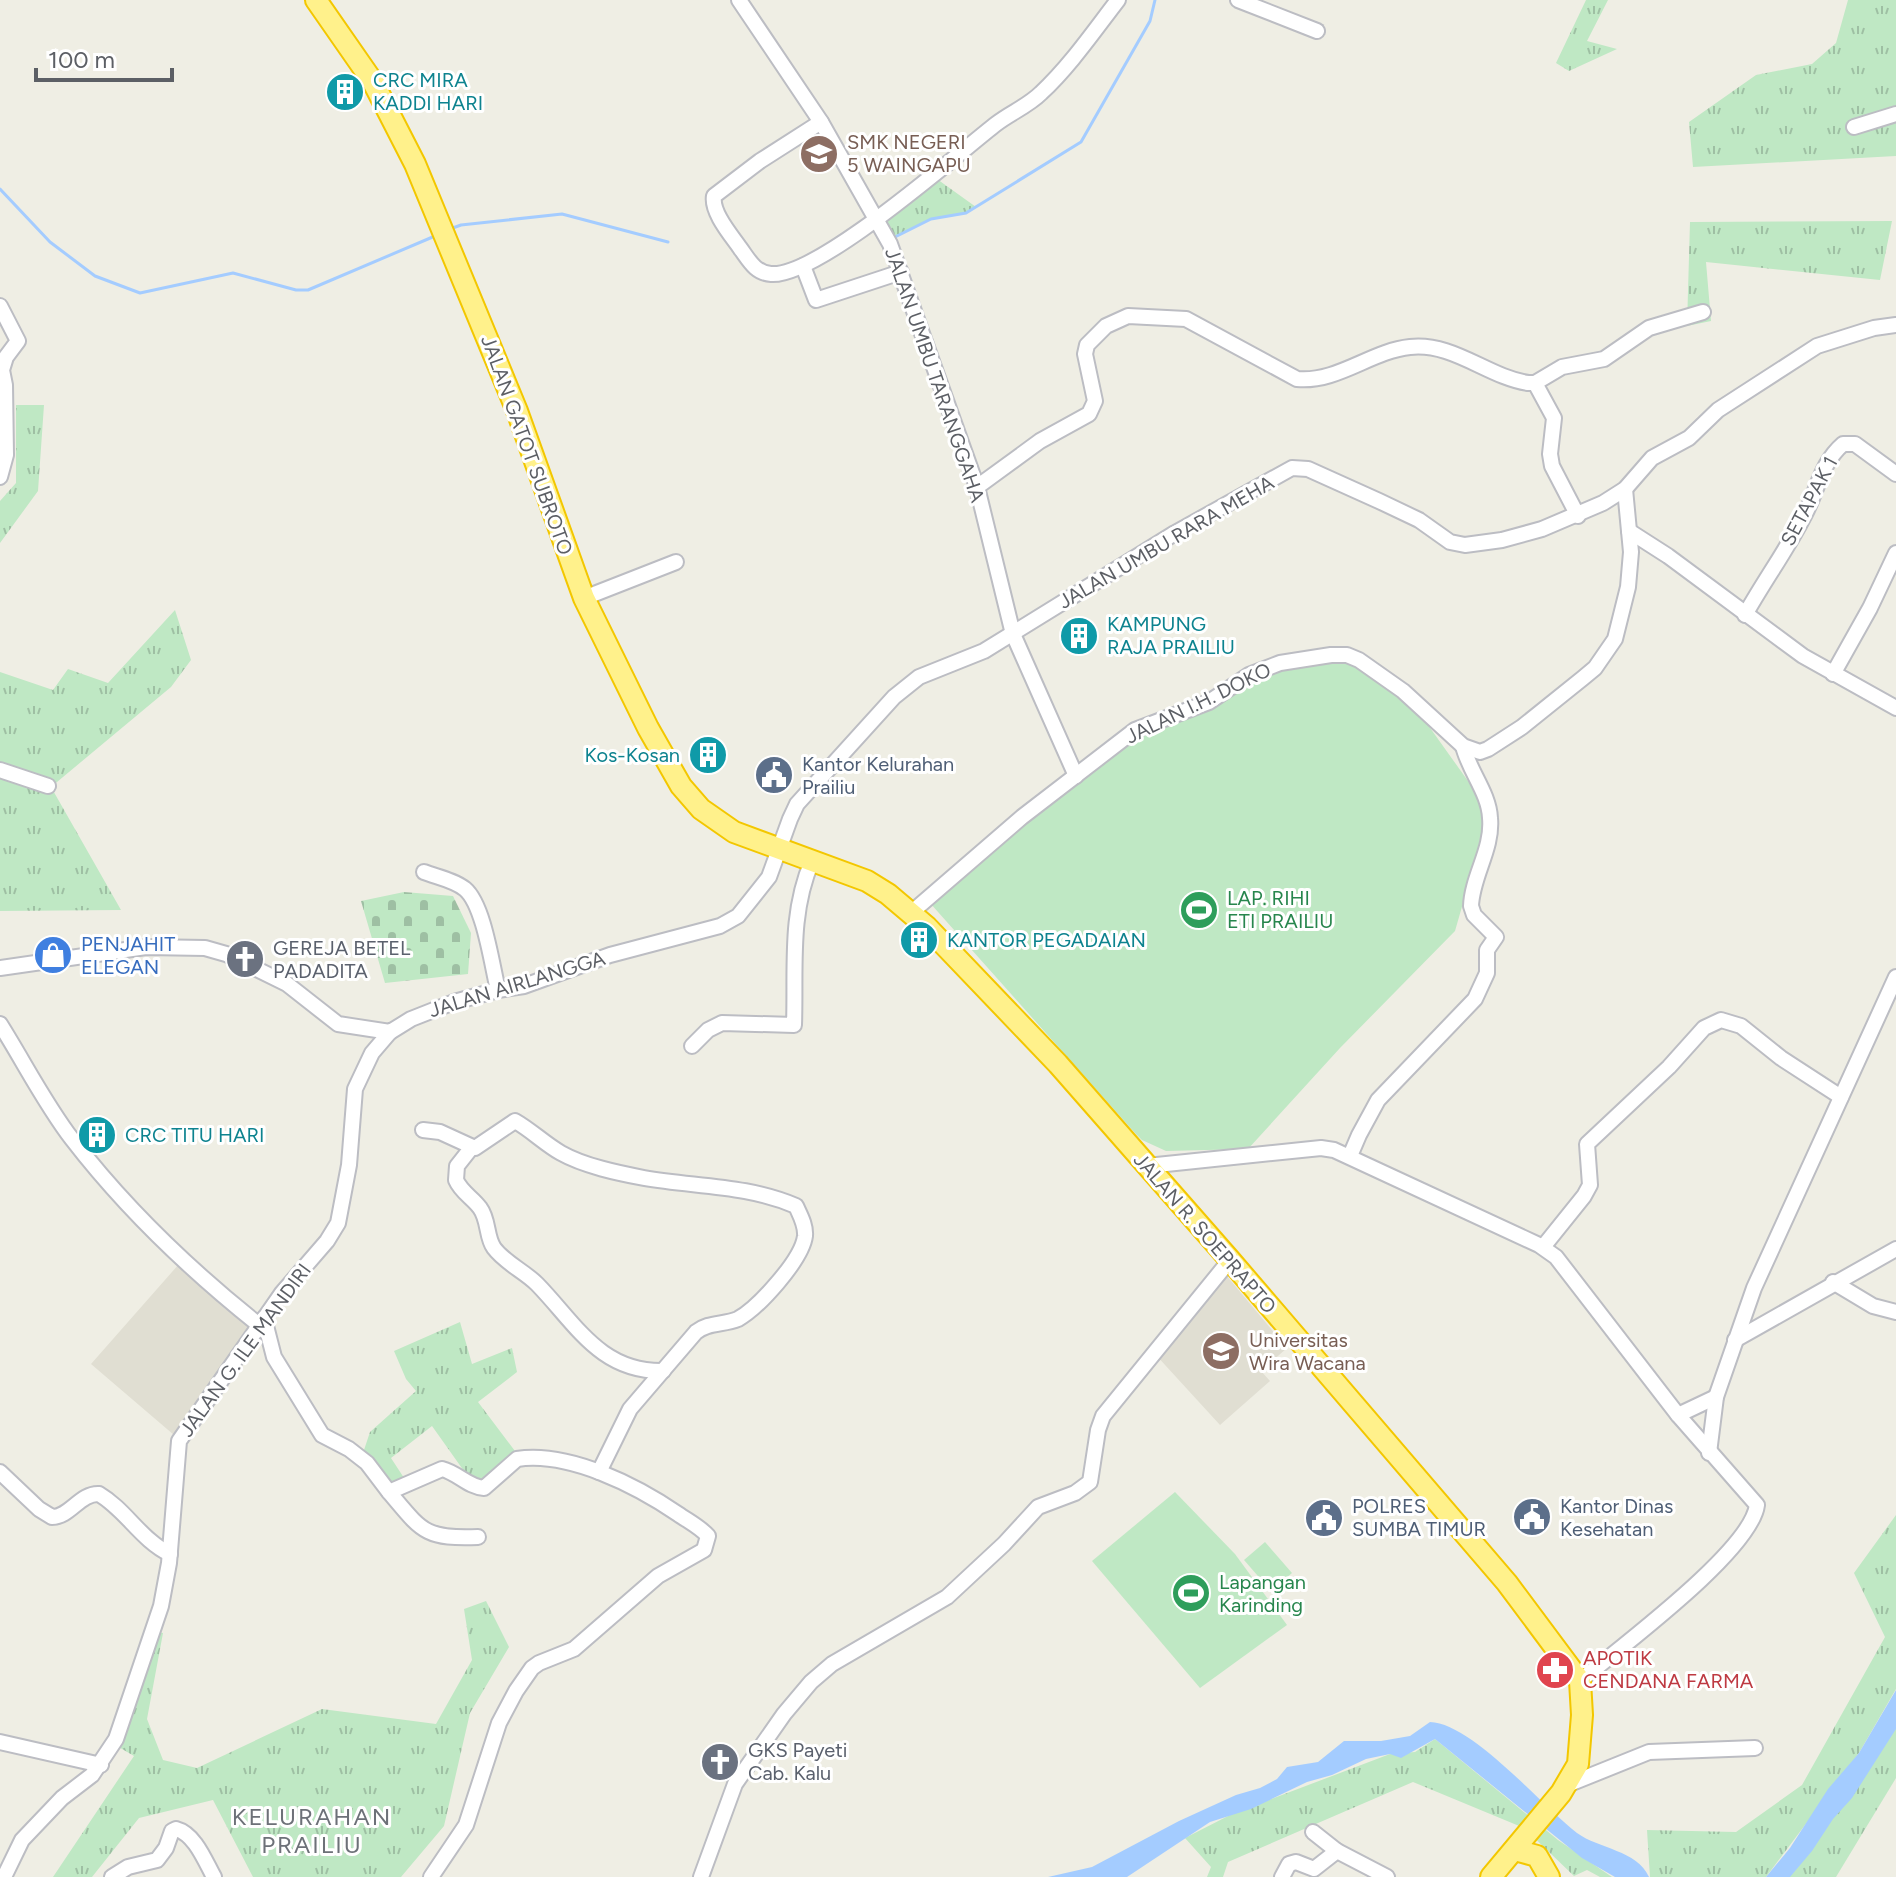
<svg xmlns="http://www.w3.org/2000/svg" width="1896" height="1877" font-family="Figtree,sans-serif">
	<style>
		.education { fill: #e0ded2 }
		.grass { fill: url(#grass-tufts) }
		.cemetery { fill: url(#cemetery-stones) }
		.park { fill: #bfe8c4 }
		.water { fill: #a4ccff }
		.lines { fill: none; stroke-linecap: round; stroke-linejoin: round }
		.stream { stroke: #a4ccff; stroke-width: 3 }
		.minor-casing { stroke: #bcbdc3; stroke-width: 18 }
		.highway-casing { stroke: #f3c700; stroke-width: 24 }
		.minor { stroke: #fff; stroke-width: 14 }
		.highway { stroke: #fff18b; stroke-width: 20 }
		.labels { text-anchor: middle; stroke-width: 6; stroke-linejoin: round; paint-order: stroke }
		.culture-label { font-size: 20px; fill: #0d838f; stroke: #fff; text-anchor: start }
		.education-label { font-size: 20px; fill: #785e54; stroke: #fff; text-anchor: start }
		.street-label { font-size: 20px; fill: #5c5f65; stroke: #fff }
		.service-label { font-size: 20px; fill: #4e5e75; stroke: #fff; text-anchor: start }
		.leisure-label { font-size: 20px; fill: #27864d; stroke: #fff; text-anchor: start }
		.shop-label { font-size: 20px; fill: #366cbe; stroke: #fff; text-anchor: start }
		.worship-label { font-size: 20px; fill: #5b616d; stroke: #fff; text-anchor: start }
		.health-label { font-size: 20px; fill: #be3a42; stroke: #fff; text-anchor: start }
		.quarter-label { font-size: 24px; letter-spacing: 2px; fill: #6d7178; stroke: #fff }
	</style>
	<defs>
		<pattern id="grass-tufts" width="24" height="20" patternUnits="userSpaceOnUse" patternTransform="scale(2)"><rect width="24" height="20" fill="#bfe8c4"/><path d="M3 7l-1-3M5 7V3M7 7l1-3M15 17l-1-3M17 17v-4M19 17l1-3" fill="none" stroke="#9ebfa3"/></pattern>
		<pattern id="cemetery-stones" width="16" height="16" patternUnits="userSpaceOnUse" patternTransform="scale(2)"><rect width="16" height="16" fill="#bfe8c4"/><path d="M2 7V4a2 2 0 0 1 4 0v3zM10 15v-3a2 2 0 0 1 4 0v3z" fill="#9ebfa3"/></pattern>
	</defs>
	<rect width="100%" height="100%" fill="#efeee4"/>
	<g class="education">
		<polygon points="819,138 833,162 818,169 805,146"/>
		<polygon points="179,1264 245,1324 263,1329 181,1441 91,1364"/>
		<polygon points="1226,1275 1287,1348 1261,1371 1270,1381 1220,1425 1155,1354"/>
	</g>
	<g class="grass">
		<polygon points="1586,0 1608,0 1587,41 1617,49 1569,71 1556,63"/>
		<polygon points="1848,0 1896,0 1896,156 1693,167 1689,122 1756,75 1812,64 1836,43"/>
		<polygon points="937,179 976,207 966,213 931,219 889,241 878,220"/>
		<polygon points="1892,221 1880,280 1706,262 1711,321 1687,326 1690,222"/>
		<polygon points="16,405 44,405 38,491 0,543 0,501 16,483"/>
		<polygon points="175,610 191,660 171,687 51,787 121,910 0,911 0,672 53,690 68,669 108,683"/>
		<polygon points="460,1322 472,1364 512,1348 517,1372 478,1402 521,1459 476,1488 432,1426 391,1458 406,1481 390,1486 361,1459 370,1432 416,1391 406,1379 394,1351"/>
		<polygon points="1896,1515 1896,1689 1859,1753 1766,1877 1650,1877 1647,1830 1736,1832 1802,1785 1885,1637 1854,1573"/>
		<polygon points="486,1601 509,1647 470,1713 444,1826 401,1877 253,1877 213,1800 139,1818 92,1877 53,1877 134,1756 117,1746 152,1631 163,1633 147,1719 163,1760 197,1768 322,1709 436,1724 472,1660 464,1609"/>
		<polygon points="1896,1723 1896,1778 1836,1877 1788,1877"/>
		<polygon points="1435,1739 1558,1840 1612,1877 1600,1877 1587,1870 1574,1876 1524,1828 1413,1782 1228,1862 1223,1877 1207,1877 1211,1867 1185,1838 1232,1814 1390,1754 1415,1752"/>
	</g>
	<polygon class="cemetery" points="404,892 453,896 471,933 468,974 385,983 361,901"/>
	<g class="park">
		<polygon points="1354,661 1418,711 1483,802 1486,823 1455,931 1340,1048 1248,1149 1166,1151 1142,1140 1135,1133 930,903 1022,824 1150,726 1212,710 1259,672 1302,664"/>
		<polygon points="1175,1492 1235,1554 1287,1625 1200,1688 1092,1561"/>
		<polygon points="1265,1542 1292,1573 1271,1591 1244,1560"/>
	</g>
	<g class="water">
		<polygon points="1896,1690 1896,1729 1852,1798 1833,1819 1812,1851 1790,1877 1766,1877 1790,1848 1828,1789 1859,1753"/>
		<path d="M1430,1722C1472,1723 1543,1807 1577,1833C1599,1849 1637,1850 1649,1877H1615L1582,1858L1435,1739L1401,1758L1390,1754L1366,1759L1332,1775L1307,1782L1251,1809L1210,1822L1127,1877H1048L1092,1867L1179,1821L1236,1795L1260,1788L1277,1779L1287,1767L1318,1762L1344,1741H1381L1410,1736Z"/>
	</g>
	<g class="lines">
		<g class="stream">
			<polyline points="0,189 50,242 95,276 140,293 233,273 296,290 308,290 435,236"/>
			<polyline points="450,229 461,225 562,214 668,242"/>
			<polyline points="891,239 931,219 966,213 1081,142 1150,21 1155,0"/>
			<polyline points="474,281 487,312"/>
		</g>
		<g class="minor-casing">
			<g id="minor">
				<polyline points="739,0 821,122 890,244 977,487 1013,634 1076,776"/>
				<polyline points="1238,0 1317,31"/>
				<path d="M821,122L760,161L714,196C711,212 731,235 740,248C749,260 755,273 771,274C817,278 955,156 996,124C1010,113 1028,106 1041,93C1070,66 1094,31 1118,0"/>
				<polyline points="1854,127 1896,114"/>
				<polyline points="803,266 816,300 901,272"/>
				<polyline points="0,306 18,341 6,357 2,370 5,385 6,455 0,477"/>
				<polyline points="1535,383 1554,418 1550,454 1552,466 1578,516"/>
				<path d="M977,487L1040,441L1089,414L1095,401L1085,354L1087,345L1106,326L1128,316L1186,319L1297,379C1337,383 1371,351 1410,347C1453,342 1488,377 1528,383H1535L1562,367L1604,359L1649,328L1703,312"/>
				<polyline points="1629,531 1668,556 1803,656 1896,708"/>
				<polyline points="584,598 676,562"/>
				<path d="M1745,615C1764,581 1788,548 1805,514C1818,489 1821,463 1843,444H1855L1896,474"/>
				<polyline points="1833,674 1870,608 1896,553"/>
				<polyline points="0,770 48,786"/>
				<path d="M424,872C437,877 454,880 465,889C484,905 492,966 498,990"/>
				<polyline points="912,912 1022,817 1135,730 1209,702 1249,675 1280,663 1331,655 1347,655 1359,660 1403,691 1463,746 1480,752 1488,749 1522,727 1583,678 1595,668 1615,639 1628,587 1631,552 1625,489"/>
				<polyline points="0,968 146,947 205,948 226,954 287,984 338,1024 390,1032 411,1019 454,1002 498,990 524,986 610,955 720,926 738,916 769,877 790,819 797,804 894,697 919,677 984,651 1175,533 1292,468 1308,469 1379,501 1419,520 1450,542 1465,545 1502,540 1542,529 1603,503 1625,489 1652,458 1689,438 1718,410 1817,346 1874,328 1896,325"/>
				<path d="M0,1024C24,1062 45,1104 72,1139C126,1209 190,1270 259,1325"/>
				<path d="M692,1046L708,1030L722,1023L794,1025C796,969 789,914 812,861"/>
				<path d="M423,1130L440,1132L475,1148L515,1121C531,1130 545,1144 561,1153C584,1166 618,1173 644,1178C696,1187 747,1185 796,1206C800,1215 806,1225 805,1236C802,1260 758,1308 738,1319C724,1325 708,1322 696,1332L630,1409L599,1472"/>
				<path d="M472,1147L457,1166L456,1180C461,1192 473,1198 480,1208C489,1220 486,1237 494,1248C505,1263 524,1271 537,1284C576,1324 600,1372 663,1371"/>
				<path d="M1350,1156L1359,1135L1378,1100L1475,999L1487,973V950L1496,937L1474,915L1471,906C1472,876 1493,849 1490,818C1489,793 1469,771 1463,746"/>
				<path d="M1147,1166L1321,1148L1334,1150L1539,1245L1556,1257L1678,1415L1757,1505C1751,1551 1619,1648 1580,1681"/>
				<polyline points="1543,1247 1584,1196 1590,1185 1587,1144 1669,1067 1704,1028 1721,1020 1741,1026 1781,1058 1841,1097"/>
				<polyline points="1833,1282 1873,1306 1896,1312"/>
				<path d="M264,1318L274,1357L322,1435L349,1449L367,1463L389,1492L442,1469C458,1473 468,1487 484,1488L517,1459C569,1451 637,1486 678,1514C688,1521 700,1527 708,1536L704,1550L658,1576L574,1649L539,1663L532,1668L516,1691L499,1723L466,1825L431,1877"/>
				<polyline points="1735,1340 1896,1249"/>
				<polyline points="1678,1415 1716,1397"/>
				<polyline points="1709,1453 1716,1397 1754,1288 1896,977"/>
				<path d="M0,1472L39,1509L52,1517C70,1517 80,1493 99,1494C126,1510 141,1540 170,1554"/>
				<path d="M389,1492C422,1531 424,1539 478,1537"/>
				<polyline points="0,1742 101,1765"/>
				<polyline points="1567,1785 1649,1752 1755,1748"/>
				<polyline points="1313,1832 1337,1851 1387,1877"/>
				<polyline points="4,1877 22,1840 62,1798 92,1775 116,1739 161,1606 169,1563 179,1441 282,1293 327,1241 338,1223 349,1165 355,1089 372,1053 390,1032"/>
				<path d="M112,1877L128,1867L157,1860L166,1848L172,1831L176,1829C195,1834 205,1861 214,1877"/>
				<polyline points="701,1877 735,1784 784,1714 811,1682 832,1664 947,1597 1004,1544 1038,1507 1075,1493 1090,1482 1098,1430 1103,1416 1230,1260"/>
				<polyline points="1282,1877 1289,1864 1296,1862 1314,1869 1337,1851"/>
			</g>
		</g>
		<g class="highway-casing">
			<g id="highway">
				<polyline points="316,0 373,82 415,164 517,411 584,598 648,728 681,786 701,809 734,832 867,881 888,894 927,927 1058,1064 1230,1260 1507,1583 1580,1681 1582,1715 1578,1764 1561,1793 1491,1877"/>
				<polyline points="1515,1850 1537,1856 1549,1877"/>
			</g>
		</g>
		<use href="#minor" class="minor"/>
		<use href="#highway" class="highway"/>
	</g>
	<defs>
		<g id="building-disc" transform="scale(2)"><circle r="9.5" fill="#0f9aa8" stroke="#fff"/><path d="M-4-6H4V6H1V3H-1V6H-4ZM-2.5-4.3h1.7v1.8h-1.7ZM.8-4.3h1.7v1.8H.8ZM-2.5-1h1.7V.8h-1.7ZM.8-1h1.7V.8H.8Z" fill="#fff"/></g>
		<g id="school-disc" transform="scale(2)"><circle r="9.5" fill="#8d6e63" stroke="#fff"/><path d="M0-5L7-2L0 1L-7-2ZM-4 1L0 2.5L4 1V4Q0 6-4 4Z" fill="#fff"/></g>
		<g id="civic-disc" transform="scale(2)"><circle r="9.5" fill="#5c6f8a" stroke="#fff"/><path d="M-.6-6.5H3V-4.5H.6V-3L4-1V1h2V6H-6V1h2V-1L-.6-3ZM-1.2 2.5V6h2.4V2.5Z" fill="#fff"/></g>
		<g id="stadium-disc" transform="scale(2)"><circle r="9.5" fill="#2e9e5b" stroke="#fff"/><path d="M0-5a6.5 5 0 1 0 0 10a6.5 5 0 1 0 0-10ZM-3.5-1.8h7v3.6h-7Z" fill="#fff"/></g>
		<g id="shop-disc" transform="scale(2)"><circle r="9.5" fill="#3f7fe0" stroke="#fff"/><path d="M-5-2.5h2.3a2.7 3.5 0 0 1 5.4 0H5L5.5 6h-11ZM-1.5-2.5h3a1.5 2.3 0 0 0-3 0Z" fill="#fff"/></g>
		<g id="church-disc" transform="scale(2)"><circle r="9.5" fill="#6b7280" stroke="#fff"/><path d="M-1.2-6h2.4v3.5h3.3v2.4h-3.3V6h-2.4V-.1h-3.3v-2.4h3.3Z" fill="#fff"/></g>
		<g id="university-disc" transform="scale(2)"><circle r="9.5" fill="#8d6e63" stroke="#fff"/><path d="M0-5L7-2L0 1L-7-2ZM-4 1L0 2.5L4 1V4Q0 6-4 4Z" fill="#fff"/></g>
		<g id="pharmacy-disc" transform="scale(2)"><circle r="9.5" fill="#e0444e" stroke="#fff"/><path d="M-2-6h4v4h4v4h-4v4h-4v-4h-4v-4h4Z" fill="#fff"/></g>
	</defs>
	<g fill-rule="evenodd">
		<use href="#building-disc" x="345" y="92"/>
		<use href="#school-disc" x="819" y="154"/>
		<use href="#building-disc" x="1079" y="636"/>
		<use href="#building-disc" x="708" y="755"/>
		<use href="#civic-disc" x="774" y="775"/>
		<use href="#stadium-disc" x="1199" y="910"/>
		<use href="#building-disc" x="919" y="940"/>
		<use href="#shop-disc" x="53" y="955"/>
		<use href="#church-disc" x="245" y="959"/>
		<use href="#building-disc" x="97" y="1135"/>
		<use href="#university-disc" x="1221" y="1351"/>
		<use href="#civic-disc" x="1532" y="1517"/>
		<use href="#civic-disc" x="1324" y="1518"/>
		<use href="#stadium-disc" x="1191" y="1593"/>
		<use href="#pharmacy-disc" x="1555" y="1670"/>
		<use href="#church-disc" x="720" y="1762"/>
	</g>
	<g class="labels">
		<g class="culture-label">
			<text x="373" y="87">CRC MIRA<tspan x="373" dy="23">KADDI HARI</tspan></text>
			<text x="1107" y="631">KAMPUNG<tspan x="1107" dy="23">RAJA PRAILIU</tspan></text>
			<text x="680" y="762" text-anchor="end">Kos-Kosan</text>
			<text x="947" y="947">KANTOR PEGADAIAN</text>
			<text x="125" y="1142">CRC TITU HARI</text>
		</g>
		<g class="education-label">
			<text x="847" y="149">SMK NEGERI<tspan x="847" dy="23">5 WAINGAPU</tspan></text>
			<text x="1249" y="1347">Universitas<tspan x="1249" dy="23">Wira Wacana</tspan></text>
		</g>
		<g class="street-label">
			<text transform="translate(935 375) rotate(71)" y="7">JALAN UMBU TARANGGAHA</text>
			<text transform="translate(527 445) rotate(70)" y="7">JALAN GATOT SUBROTO</text>
			<text transform="translate(1809 501) rotate(-62)" y="7">SETAPAK 1</text>
			<text transform="translate(1166 542) rotate(-30)" y="7">JALAN UMBU RARA MEHA</text>
			<text transform="translate(1198 703) rotate(-26)" y="7">JALAN I.H. DOKO</text>
			<text transform="translate(517 984) rotate(-17)" y="7">JALAN AIRLANGGA</text>
			<text transform="translate(1205 1233) rotate(49)" y="7">JALAN R. SOEPRAPTO</text>
			<text transform="translate(245 1350) rotate(-54)" y="7">JALAN G. ILE MANDIRI</text>
		</g>
		<g class="service-label">
			<text x="802" y="771">Kantor Kelurahan<tspan x="802" dy="23">Prailiu</tspan></text>
			<text x="1352" y="1513">POLRES<tspan x="1352" dy="23">SUMBA TIMUR</tspan></text>
			<text x="1560" y="1513">Kantor Dinas<tspan x="1560" dy="23">Kesehatan</tspan></text>
		</g>
		<g class="leisure-label">
			<text x="1227" y="905">LAP. RIHI<tspan x="1227" dy="23">ETI PRAILIU</tspan></text>
			<text x="1219" y="1589">Lapangan<tspan x="1219" dy="23">Karinding</tspan></text>
		</g>
		<g class="shop-label">
			<text x="81" y="951">PENJAHIT<tspan x="81" dy="23">ELEGAN</tspan></text>
		</g>
		<g class="worship-label">
			<text x="273" y="955">GEREJA BETEL<tspan x="273" dy="23">PADADITA</tspan></text>
			<text x="748" y="1757">GKS Payeti<tspan x="748" dy="23">Cab. Kalu</tspan></text>
		</g>
		<g class="health-label">
			<text x="1583" y="1665">APOTIK<tspan x="1583" dy="23">CENDANA FARMA</tspan></text>
		</g>
		<g class="quarter-label">
			<text x="312" y="1825">KELURAHAN<tspan x="312" dy="28">PRAILIU</tspan></text>
		</g>
	</g>
	<path d="M36 68v12h136v-12" fill="none" stroke="#5c5f65" stroke-width="4"/>
	<text x="48" y="68" font-size="24" fill="#5c5f65" stroke="#ffffff" stroke-width="6" paint-order="stroke">100 m</text>
</svg>
